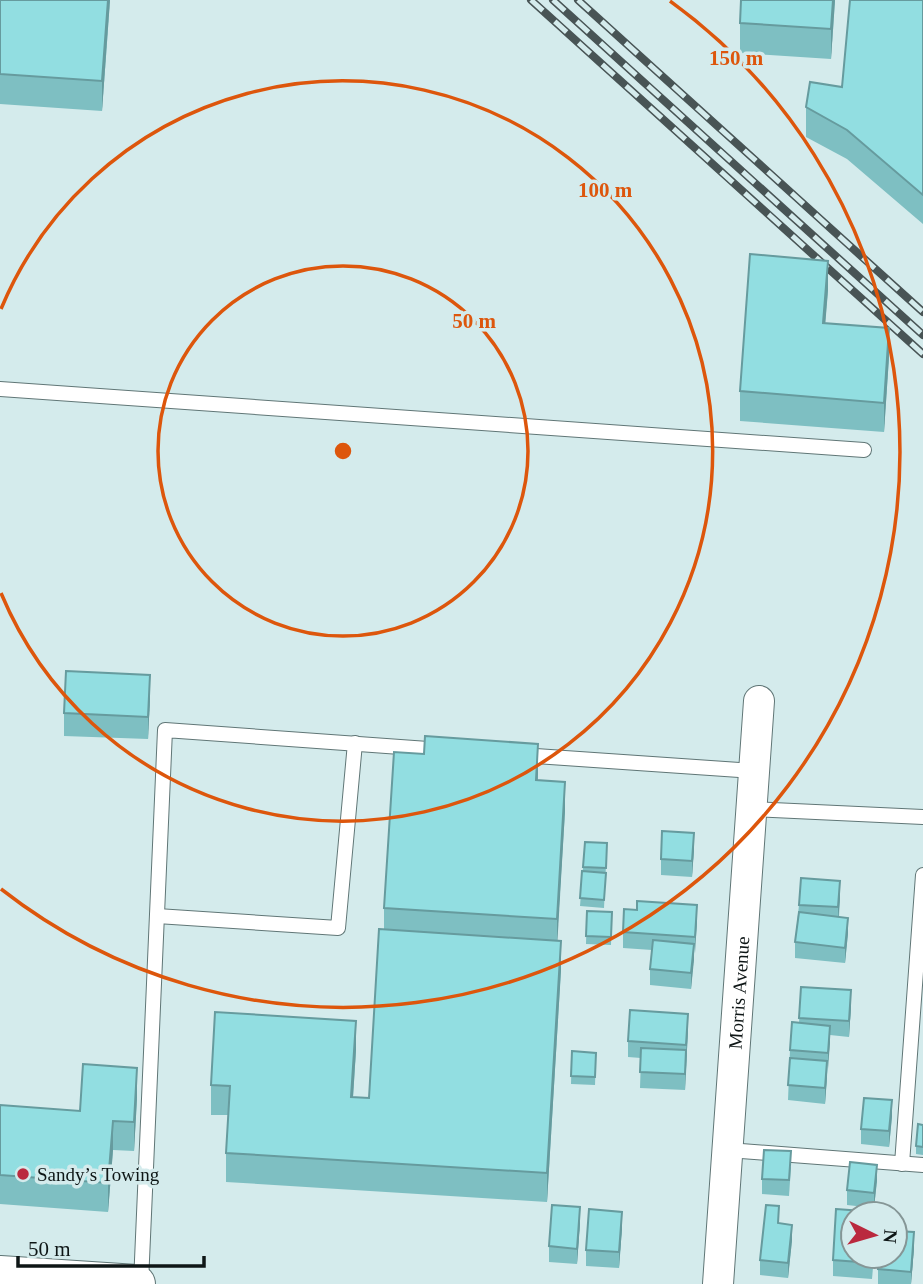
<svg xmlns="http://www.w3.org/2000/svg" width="923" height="1284" font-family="'Times New Roman',serif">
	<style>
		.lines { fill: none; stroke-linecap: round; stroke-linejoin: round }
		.lane-casing { stroke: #607676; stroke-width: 16 }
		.street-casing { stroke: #607676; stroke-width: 32 }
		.secondary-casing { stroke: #607676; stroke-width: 40 }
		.lane { stroke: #fff; stroke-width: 14 }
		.street { stroke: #fff; stroke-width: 30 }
		.secondary { stroke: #fff; stroke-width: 38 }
		.rail-casing { stroke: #485455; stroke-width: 8 }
		.rail { stroke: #d4ebec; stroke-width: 5; stroke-dasharray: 16; stroke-linecap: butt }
		.wall { fill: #7ebfc2 }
		.shaded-wall { fill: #669b9e }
		.building { fill: #92dee1; stroke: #669b9e; stroke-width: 2 }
		.ring { fill: none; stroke: #dd560c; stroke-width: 3.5 }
		.poi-dot { fill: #ba293e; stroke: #d4ebec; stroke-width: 2.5 }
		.labels { text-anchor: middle; stroke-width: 7; stroke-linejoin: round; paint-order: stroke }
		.street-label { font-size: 19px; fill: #0e1616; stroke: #d4ebec }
		.poi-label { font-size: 19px; fill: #0e1616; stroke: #d4ebec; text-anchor: start }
		.centre { fill: #dd560c; stroke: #d4ebec; stroke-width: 3.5 }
		.ring-label { font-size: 21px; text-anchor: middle; font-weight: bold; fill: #dd560c; stroke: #d4ebec; stroke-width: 7; stroke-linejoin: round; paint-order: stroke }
	</style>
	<rect width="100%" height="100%" fill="#d4ebec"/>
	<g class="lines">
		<g class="lane-casing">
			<g id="lane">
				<polyline points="0,389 864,450"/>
				<polyline points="521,755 754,771"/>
				<polyline points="751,809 923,817"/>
				<polyline points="157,916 338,928 355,743"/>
				<polyline points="728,1150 923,1165"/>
				<polyline points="902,1164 923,875"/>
				<polyline points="141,1283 165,730 442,750"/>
			</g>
		</g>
		<g class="street-casing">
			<g id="street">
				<path id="s1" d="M718,1284L759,701"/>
			</g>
		</g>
		<g class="secondary-casing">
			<polyline id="secondary" points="0,1275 136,1284"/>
		</g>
		<use href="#lane" class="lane"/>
		<use href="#street" class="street"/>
		<use href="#secondary" class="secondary"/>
		<g class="rail-casing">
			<g id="rail">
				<polyline points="531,0 923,354"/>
				<polyline points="553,0 923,335"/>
				<polyline points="578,0 923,312"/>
			</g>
		</g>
		<use href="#rail" class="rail"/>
	</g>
	<g class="wall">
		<polygon points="0,0 110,0 102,111 0,104"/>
		<polygon points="835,0 831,59 740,53 740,23"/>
		<polygon points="923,0 923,224 847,159 806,137 806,107 842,87"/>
		<polygon points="828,290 825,323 889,357 884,432 740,421 740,391"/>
		<polygon points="150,698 148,739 64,736 64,713"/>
		<polygon points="538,773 538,780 565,811 557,940 561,970 547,1202 226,1182 226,1153 228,1115 211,1115 211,1085 356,1050 353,1098 369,1098 384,930 384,908"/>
		<polygon points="585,842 607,843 604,908 580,906"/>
		<polygon points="694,849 692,877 661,875 661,859"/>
		<polygon points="840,897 839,917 848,933 845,963 795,958 795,942 799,905"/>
		<polygon points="587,911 612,912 611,945 586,944"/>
		<polygon points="697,921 691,989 650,985 650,969 652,950 623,948 623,932"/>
		<polygon points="801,987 851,1006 849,1037 830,1035 825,1104 788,1100 790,1050 799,1023"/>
		<polygon points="688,1029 685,1090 640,1088 641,1058 628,1057 628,1041"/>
		<polygon points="572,1051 596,1053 595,1085 571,1084"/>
		<polygon points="137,1098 134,1151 113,1150 108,1212 0,1204 0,1105 80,1111"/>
		<polygon points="892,1116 889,1147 861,1144 861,1129"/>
		<polygon points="923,1125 923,1155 916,1154 916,1146"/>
		<polygon points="791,1167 789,1196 762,1194 762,1179"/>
		<polygon points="877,1180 874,1208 847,1205 847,1190"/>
		<polygon points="580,1223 577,1264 549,1262 549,1246"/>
		<polygon points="779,1223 792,1240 788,1278 760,1275 760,1260"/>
		<polygon points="622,1228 619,1268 586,1266 586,1250"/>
		<polygon points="914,1248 911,1284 878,1284 878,1269"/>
		<polygon points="853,1256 874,1256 872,1279 833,1276 833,1260"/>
	</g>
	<g class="shaded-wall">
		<polygon points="108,0 110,0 102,111 102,81"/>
		<polygon points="833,0 835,0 831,59 831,29"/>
		<polygon points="828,261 828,290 823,352 823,323"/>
		<polygon points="889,328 889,357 884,432 884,403"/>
		<polygon points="150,675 150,698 148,739 148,717"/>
		<polygon points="538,744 538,773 536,809 536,780"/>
		<polygon points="565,782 565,811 557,948 557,919"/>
		<polygon points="694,833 694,849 692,877 692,861"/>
		<polygon points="840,881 840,897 838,923 838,907"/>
		<polygon points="697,905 697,921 695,953 695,937"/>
		<polygon points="848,918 848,933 845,963 845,948"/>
		<polygon points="561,941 561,970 547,1202 547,1173"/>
		<polygon points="694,944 694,960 691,989 691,973"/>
		<polygon points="851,990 851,1006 849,1037 849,1021"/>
		<polygon points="688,1014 688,1029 685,1090 685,1074"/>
		<polygon points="356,1021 356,1050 351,1127 351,1097"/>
		<polygon points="830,1026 830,1042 828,1069 828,1053"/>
		<polygon points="827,1061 827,1077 825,1104 825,1088"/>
		<polygon points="137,1068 137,1098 134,1151 134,1122"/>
		<polygon points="892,1100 892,1116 889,1147 889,1131"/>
		<polygon points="113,1121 113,1150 108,1212 108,1183"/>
		<polygon points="877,1165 877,1180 874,1208 874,1193"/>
		<polygon points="580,1207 580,1223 577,1264 577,1249"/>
		<polygon points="622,1212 622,1228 619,1268 619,1252"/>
		<polygon points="792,1225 792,1240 788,1278 788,1263"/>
		<polygon points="914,1232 914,1248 911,1284 911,1272"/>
	</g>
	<g class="building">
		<polygon points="0,0 108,0 102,81 0,74"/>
		<polygon points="741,0 833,0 831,29 740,23"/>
		<polygon points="850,0 923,0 923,195 847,130 806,107 810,82 842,87"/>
		<polygon points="750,254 828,261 823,323 889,328 884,403 740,391"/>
		<polygon points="66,671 150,675 148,717 64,713"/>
		<polygon points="425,736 538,744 536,780 565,782 557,919 384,908 394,752 424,754"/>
		<polygon points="662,831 694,833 692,861 661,859"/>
		<polygon points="585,842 607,843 606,868 583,867"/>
		<polygon points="582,871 606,873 604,900 580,898"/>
		<polygon points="801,878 840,881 838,907 799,905"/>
		<polygon points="637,901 697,905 695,937 623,932 624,909 637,910"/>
		<polygon points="587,911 612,912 611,937 586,936"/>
		<polygon points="799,912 848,918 845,948 795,942"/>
		<polygon points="379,929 561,941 547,1173 226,1153 230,1086 211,1085 215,1012 356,1021 351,1097 369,1098"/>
		<polygon points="653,940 694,944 691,973 650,969"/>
		<polygon points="801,987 851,990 849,1021 799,1018"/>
		<polygon points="630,1010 688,1014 686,1045 628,1041"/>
		<polygon points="792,1022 830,1026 828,1053 790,1050"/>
		<polygon points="641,1048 686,1050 685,1074 640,1072"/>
		<polygon points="572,1051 596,1053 595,1077 571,1076"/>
		<polygon points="790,1058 827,1061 825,1088 788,1085"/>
		<polygon points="83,1064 137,1068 134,1122 113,1121 108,1183 0,1175 0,1105 80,1111"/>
		<polygon points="864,1098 892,1100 889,1131 861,1129"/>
		<polygon points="918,1124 923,1125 923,1147 916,1146"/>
		<polygon points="764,1150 791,1151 789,1180 762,1179"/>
		<polygon points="850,1162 877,1165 874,1193 847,1190"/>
		<polygon points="552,1205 580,1207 577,1249 549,1246"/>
		<polygon points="766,1205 779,1206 778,1223 792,1225 788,1263 760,1260"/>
		<polygon points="589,1209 622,1212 619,1252 586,1250"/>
		<polygon points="836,1209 876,1212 876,1214 853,1214 853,1256 873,1256 872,1263 833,1260"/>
		<polygon points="895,1231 914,1232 911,1272 878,1269 879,1256 895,1256"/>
	</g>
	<g class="ring">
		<circle cx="343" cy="451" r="185"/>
		<path d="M1 309A370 370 0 1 1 1 593"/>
		<path d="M670 1A556 556 0 1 1 1 889"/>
	</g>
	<circle class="poi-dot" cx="23" cy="1174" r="7"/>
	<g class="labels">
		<g class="street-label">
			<text dy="7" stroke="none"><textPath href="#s1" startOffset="292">Morris Avenue</textPath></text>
		</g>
		<g class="poi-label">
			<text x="37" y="1181">Sandy’s Towing</text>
		</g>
	</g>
	<circle cx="343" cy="451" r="10" class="centre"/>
	<g class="ring-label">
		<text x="736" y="65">150 m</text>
		<text x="605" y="197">100 m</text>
		<text x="474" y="328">50 m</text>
	</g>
	<g transform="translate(874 1235) rotate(95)"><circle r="33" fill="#d4ebec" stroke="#859696" stroke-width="2"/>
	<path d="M0-5L12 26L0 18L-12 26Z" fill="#ba293e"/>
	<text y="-10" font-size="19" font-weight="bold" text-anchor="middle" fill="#0e1616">N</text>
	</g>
	<path d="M18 1256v10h186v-10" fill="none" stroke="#0e1616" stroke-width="3.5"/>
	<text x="28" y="1256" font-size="21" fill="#0e1616" stroke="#d4ebec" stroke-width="5" paint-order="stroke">50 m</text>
</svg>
